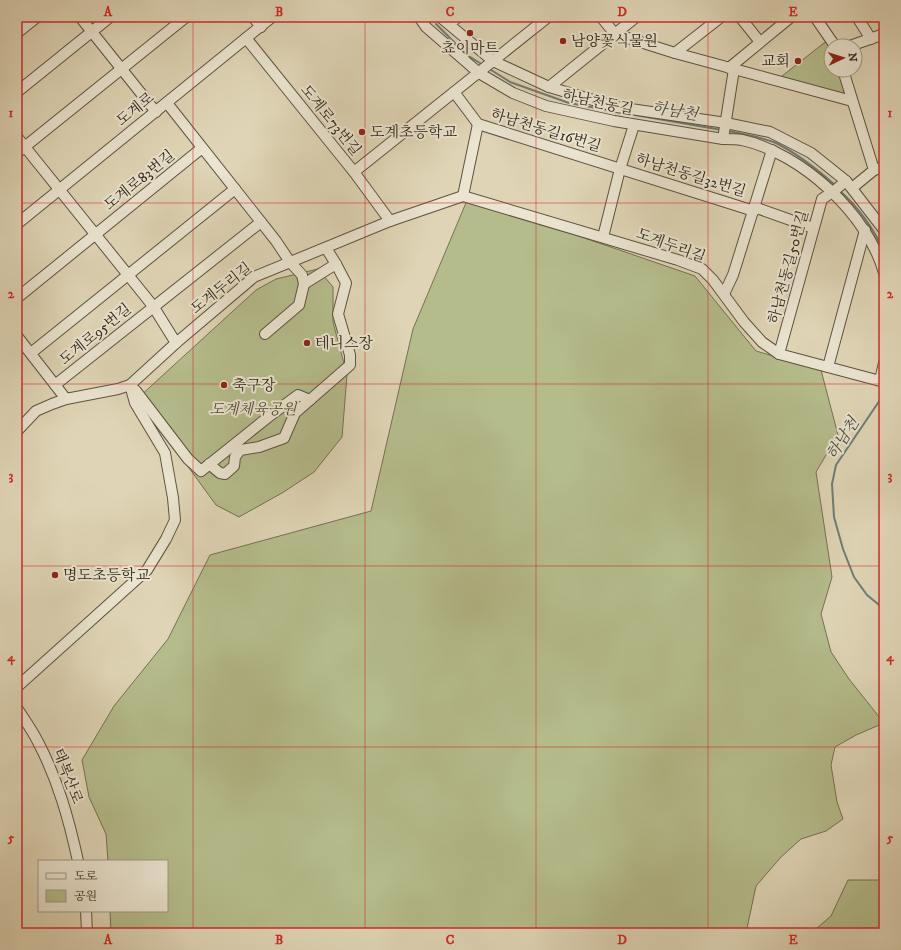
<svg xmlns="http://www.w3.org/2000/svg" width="901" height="950" font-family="'IM FELL DW Pica','Noto Serif KR',serif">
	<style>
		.green { fill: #b5bc8c; stroke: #747152 }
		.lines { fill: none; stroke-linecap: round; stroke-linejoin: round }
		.stream { stroke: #6d7d77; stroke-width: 2 }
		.minor-casing { stroke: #5d5240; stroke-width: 12 }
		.minor { stroke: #eae4d0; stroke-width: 10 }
		.grid { fill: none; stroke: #d62828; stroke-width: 1; stroke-opacity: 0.55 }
		.poi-dot { fill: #8f2418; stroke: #eae4d0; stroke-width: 1.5 }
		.labels { text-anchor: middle; stroke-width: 4; stroke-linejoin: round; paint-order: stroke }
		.poi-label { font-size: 15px; fill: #322619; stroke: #eae4d0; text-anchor: start }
		.street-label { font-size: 15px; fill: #322619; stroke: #eae4d0 }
		.park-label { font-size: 15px; font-style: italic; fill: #534c36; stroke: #eae4d0 }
		.water-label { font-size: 16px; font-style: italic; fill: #4b4a40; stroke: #eae4d0 }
		.neatline { fill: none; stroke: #d62828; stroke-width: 1.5 }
		.grid-label { font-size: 13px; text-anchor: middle; font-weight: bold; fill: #d62828 }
	</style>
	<rect width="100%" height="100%" fill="#dfd5b6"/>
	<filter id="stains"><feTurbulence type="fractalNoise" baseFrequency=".005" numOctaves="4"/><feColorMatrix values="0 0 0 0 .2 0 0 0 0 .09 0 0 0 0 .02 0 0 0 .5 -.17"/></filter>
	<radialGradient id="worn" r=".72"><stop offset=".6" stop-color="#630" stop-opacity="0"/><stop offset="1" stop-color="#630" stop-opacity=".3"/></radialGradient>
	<g class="green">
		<polygon points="829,39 831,46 831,70 842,70 851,100 777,80"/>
		<polygon points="468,198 695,276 756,351 821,370 838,435 816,472 832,577 821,614 831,652 849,679 884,723 856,735 835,747 831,765 837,802 843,819 826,831 801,839 781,857 756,886 746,933 111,933 110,911 167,911 167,861 108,861 106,834 89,797 82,760 114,706 168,639 210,555 371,511 413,329"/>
		<polygon points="318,269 333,287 333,322 347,375 342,437 314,472 282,493 239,517 216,505 138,398 256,290 276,279"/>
		<polygon points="848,880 884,880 884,933 808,933 817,928 831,916"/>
	</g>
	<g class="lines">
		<g class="stream">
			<polyline points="436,24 467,55 483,65"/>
			<polyline points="488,68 510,82 569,103 613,111"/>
			<polyline points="635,115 722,130"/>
			<path d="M728,131C744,134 761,137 776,143C798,154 818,170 836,186"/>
			<path d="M840,191C857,206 876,231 884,253"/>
			<polyline points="884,389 882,397 836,465 832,484 834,517 843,549 854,577 867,595 884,609"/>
		</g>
		<g class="minor-casing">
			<g id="minor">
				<polyline points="80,17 156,112"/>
				<polyline points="253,17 261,27"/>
				<path d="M419,17L426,27L479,73L513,93L546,106L614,121L723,139C729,139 736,139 742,140C801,153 868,214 884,273"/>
				<polyline points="440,17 493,61 549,87 617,107 726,123 770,132 811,153 846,181 884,230"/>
				<polyline points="601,17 615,34 675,53 852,101"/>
				<polyline points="740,17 760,42"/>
				<polyline points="815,17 835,46"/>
				<polyline points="857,17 871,39"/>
				<polyline points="449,24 458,17"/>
				<polyline points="17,33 37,17"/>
				<polyline points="246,38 354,172 390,221"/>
				<polyline points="850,46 884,34"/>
				<polyline points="675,53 721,17"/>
				<polyline points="729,68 791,17"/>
				<polyline points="843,70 874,170 852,188"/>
				<polyline points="549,87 636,17"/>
				<polyline points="17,92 110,17"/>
				<polyline points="454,92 478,124 754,211"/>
				<polyline points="167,103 276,241 290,262 302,275 304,284 299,305 265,334"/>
				<polyline points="17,137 153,306 176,343"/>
				<polyline points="723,139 734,69"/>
				<polyline points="17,153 186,17"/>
				<polyline points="874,170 884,167"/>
				<polyline points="354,172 548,17"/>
				<polyline points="463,196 478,124"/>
				<polyline points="754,207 813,228"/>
				<polyline points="17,224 272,17"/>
				<polyline points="603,237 620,169 634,125"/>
				<polyline points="304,284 336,264"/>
				<polyline points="724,294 733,275 772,150"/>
				<polyline points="17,298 202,148"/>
				<polyline points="17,336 66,399"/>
				<polyline points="31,353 235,189"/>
				<polyline points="779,354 822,199 834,191 846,181"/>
				<polyline points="828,367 865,230"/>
				<polyline points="880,380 884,363"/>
				<polyline points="55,385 261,222"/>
				<polyline points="131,387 136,391 188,459 201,471 267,418 298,395 310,400"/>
				<polyline points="17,431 36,411 52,404 66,399 118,389 130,385 176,343 254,277 390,221 463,196 678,260 702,269 713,280 744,322 762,342 779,354 884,382"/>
				<polyline points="209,464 220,473 225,474 234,466 235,457 240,450 259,447 284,438 295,413 350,365 350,355 338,314 346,283 336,264 326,248"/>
				<polyline points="17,687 147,570 166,539 175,520 173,498 165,453 135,403 130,385"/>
				<path d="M17,708C24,719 32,730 38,742C58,780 69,820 78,861"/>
				<polyline points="86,911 87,933"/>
			</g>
		</g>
		<use href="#minor" class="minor"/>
	</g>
	<path class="grid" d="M193,17V933M365,17V933M536,17V933M708,17V933M17,203H884M17,384H884M17,566H884M17,747H884"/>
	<g class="poi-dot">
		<circle cx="470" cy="33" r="4"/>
		<circle cx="563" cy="41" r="4"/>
		<circle cx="798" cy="61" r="4"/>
		<circle cx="362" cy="132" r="4"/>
		<circle cx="307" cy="343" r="4"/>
		<circle cx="224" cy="385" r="4"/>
		<circle cx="55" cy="575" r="4"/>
	</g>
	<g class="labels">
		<g class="poi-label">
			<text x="571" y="46">남양꽃식물원</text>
			<text x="470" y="53" text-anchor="middle">쵸이마트</text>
			<text x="790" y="66" text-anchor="end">교회</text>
			<text x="370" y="137">도계초등학교</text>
			<text x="315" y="348">테니스장</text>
			<text x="232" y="390">축구장</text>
			<text x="63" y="580">명도초등학교</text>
		</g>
		<g class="street-label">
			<text transform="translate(598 102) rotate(12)" y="5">하남천동길</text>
			<text transform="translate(135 109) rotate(-39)" y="5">도계로</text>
			<text transform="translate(331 120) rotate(51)" y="5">도계로73번길</text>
			<text transform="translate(546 130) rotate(17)" y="5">하남천동길16번길</text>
			<text transform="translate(691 175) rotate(17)" y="5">하남천동길32번길</text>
			<text transform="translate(139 180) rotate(-39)" y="5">도계로83번길</text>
			<text transform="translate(671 245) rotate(20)" y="5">도계두리길</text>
			<text transform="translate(788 267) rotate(-75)" y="5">하남천동길50번길</text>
			<text transform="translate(221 288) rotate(-38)" y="5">도계두리길</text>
			<text transform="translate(95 334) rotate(-39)" y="5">도계로95번길</text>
			<text transform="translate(68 776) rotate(69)" y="5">태복산로</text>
		</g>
		<g class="park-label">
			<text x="253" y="414">도계체육공원</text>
		</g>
		<g class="water-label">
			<text transform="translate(675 110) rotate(10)" y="6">하남천</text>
			<text transform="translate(842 438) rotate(-58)" y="6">하남천</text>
		</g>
	</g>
	<rect width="901" height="950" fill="none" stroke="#dfd5b6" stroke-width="44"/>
	<rect x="38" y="860" width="130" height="52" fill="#eae4d0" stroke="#a09887"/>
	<rect x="46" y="873" width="20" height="6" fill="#eae4d0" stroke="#a09887"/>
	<text x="74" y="880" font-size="12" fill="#322619">도로</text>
	<rect x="46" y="890" width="20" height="12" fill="#b5bc8c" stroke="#a09887"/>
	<text x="74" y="900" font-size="12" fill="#322619">공원</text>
	<g transform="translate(843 58) rotate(86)"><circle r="19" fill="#eae4d0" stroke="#a09887"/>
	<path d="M0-3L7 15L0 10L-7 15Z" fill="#8f2418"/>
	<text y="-6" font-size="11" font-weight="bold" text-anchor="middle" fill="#322619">N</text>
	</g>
	<rect x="22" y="22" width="857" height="906" class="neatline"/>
	<g class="grid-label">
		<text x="108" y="16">A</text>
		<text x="279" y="16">B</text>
		<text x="450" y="16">C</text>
		<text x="622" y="16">D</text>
		<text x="793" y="16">E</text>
		<text x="11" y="117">1</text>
		<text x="890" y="117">1</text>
		<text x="11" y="298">2</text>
		<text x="890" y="298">2</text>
		<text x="11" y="480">3</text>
		<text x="890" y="480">3</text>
		<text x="11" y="661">4</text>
		<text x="890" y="661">4</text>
		<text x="11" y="842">5</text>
		<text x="890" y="842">5</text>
		<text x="108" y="944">A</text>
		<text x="279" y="944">B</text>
		<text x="450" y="944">C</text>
		<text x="622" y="944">D</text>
		<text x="793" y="944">E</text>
	</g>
	<rect width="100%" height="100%" filter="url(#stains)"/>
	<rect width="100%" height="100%" fill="url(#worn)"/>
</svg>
